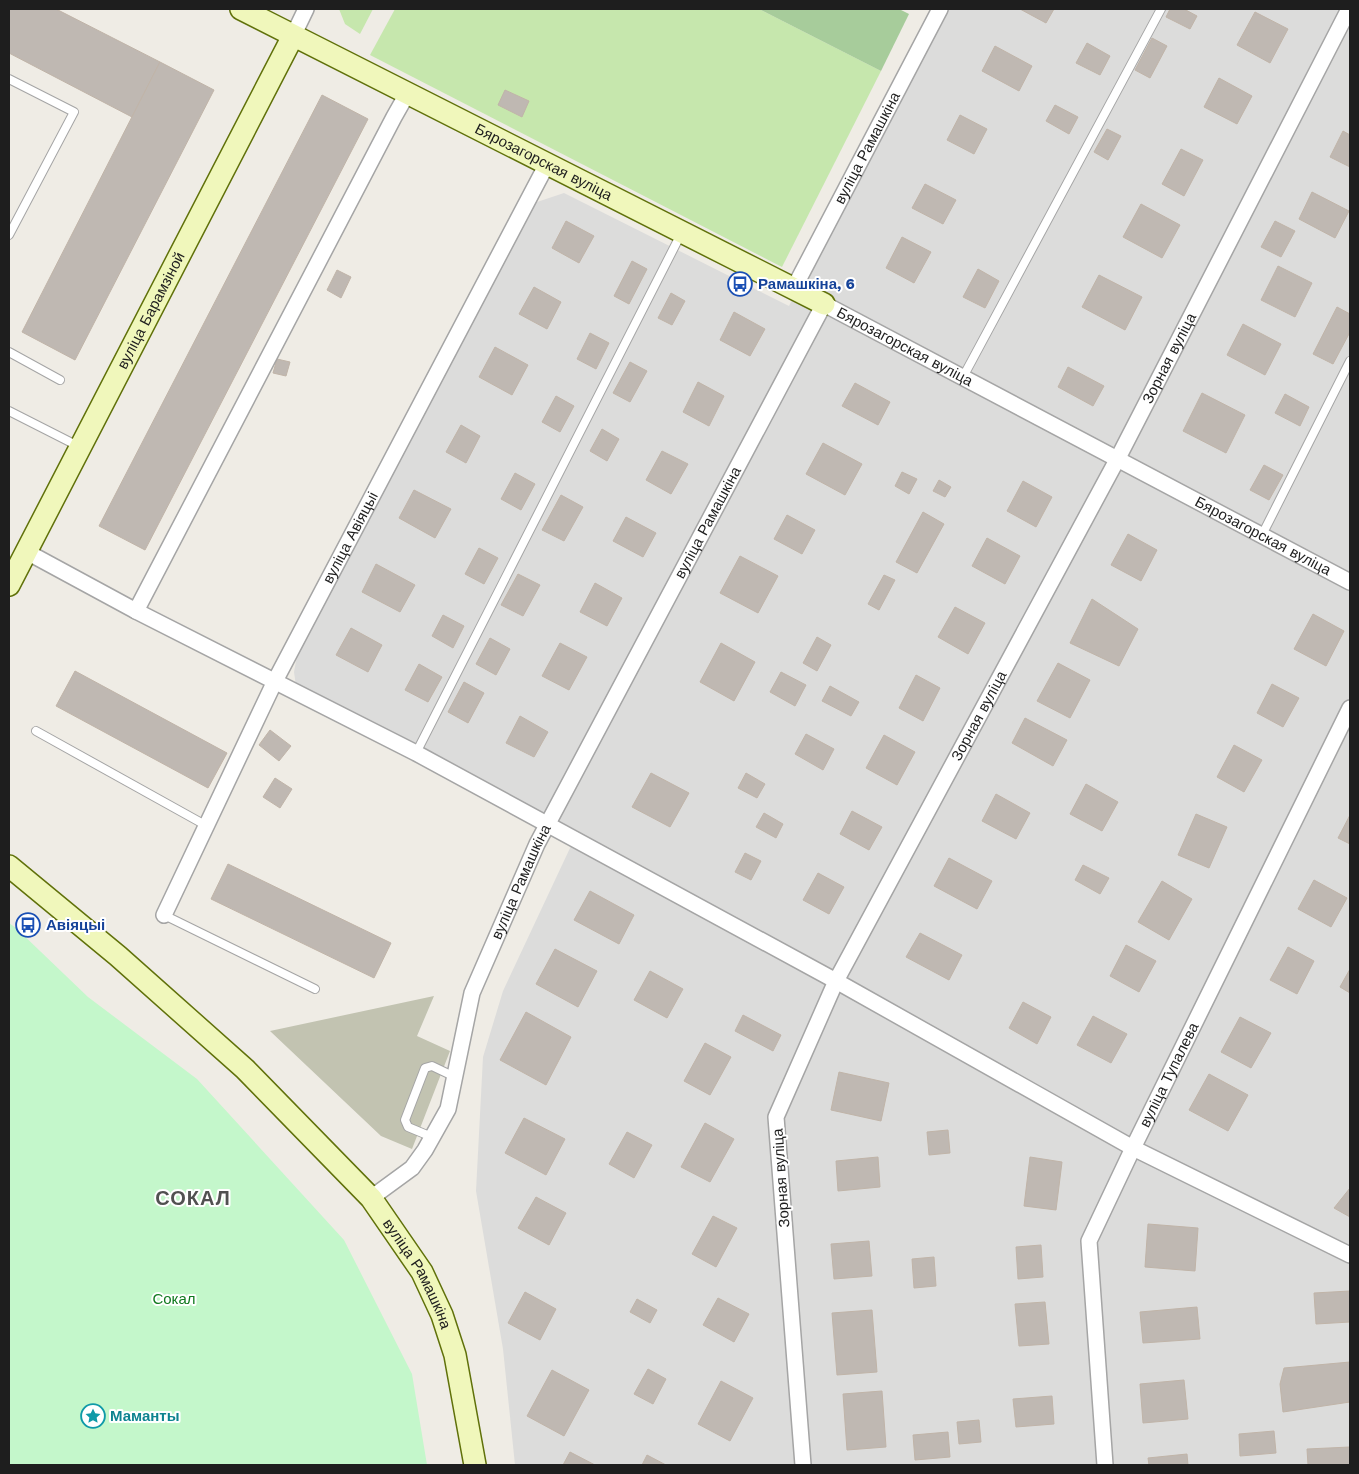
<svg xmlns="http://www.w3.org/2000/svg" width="1359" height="1474" font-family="'Work Sans',sans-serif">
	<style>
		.residential { fill: #dcdcdb }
		.construction { fill: #c2c3b1 }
		.grass { fill: #c6e7ad }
		.forest { fill: #a7cc9b }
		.park { fill: #c4f7cb }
		.building { fill: #bfb8b2; stroke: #c0b4a8 }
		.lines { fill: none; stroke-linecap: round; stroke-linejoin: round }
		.lane-casing { stroke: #a5a5a5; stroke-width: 10 }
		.street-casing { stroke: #a5a5a5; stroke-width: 18 }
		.secondary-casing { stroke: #60710a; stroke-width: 24 }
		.lane { stroke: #fff; stroke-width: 8 }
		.street { stroke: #fff; stroke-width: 15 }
		.secondary { stroke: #f0f7bb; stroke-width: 21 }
		.labels { text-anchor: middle; stroke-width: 4; stroke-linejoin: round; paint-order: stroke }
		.street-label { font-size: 15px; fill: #1e1e1e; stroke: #fff }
		.transit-label { font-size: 15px; font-weight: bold; fill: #164399; stroke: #fff; text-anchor: start }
		.park-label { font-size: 15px; fill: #10791f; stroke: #fff }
		.culture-label { font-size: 15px; font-weight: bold; fill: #0d838f; stroke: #fff; text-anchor: start }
		.district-label { font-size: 20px; font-weight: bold; letter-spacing: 1px; fill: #515151; stroke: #fff }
	</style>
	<rect width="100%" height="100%" fill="#efece5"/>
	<polygon class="residential" points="945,9 1350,9 1350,1465 515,1465 503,1349 476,1191 483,1057 503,991 578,831 296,686 294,672 297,656 531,204 564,193 789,306 817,250"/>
	<polygon class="construction" points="434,996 417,1036 450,1051 412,1149 381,1136 270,1031"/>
	<g class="grass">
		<polygon points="339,9 373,9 360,34 345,24"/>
		<polygon points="395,9 759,9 881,71 782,267 370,55"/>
	</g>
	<polygon class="forest" points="759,9 899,9 909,14 881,71"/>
	<polygon class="park" points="9,923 16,928 88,997 197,1079 344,1240 412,1374 427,1465 9,1465"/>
	<g class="building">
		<polygon points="9,9 56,9 160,62 132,117 9,53"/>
		<polygon points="1020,9 1054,9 1046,23"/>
		<polygon points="1170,9 1184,9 1197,16 1190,29 1166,17"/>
		<polygon points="1255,12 1288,29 1270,63 1237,45"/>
		<polygon points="1152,38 1167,46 1150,78 1135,70"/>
		<polygon points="1087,43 1110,56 1100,75 1076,63"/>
		<polygon points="995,46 1032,66 1019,91 982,71"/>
		<polygon points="160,62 214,90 75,360 22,332"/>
		<polygon points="1219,78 1252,96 1237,124 1204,107"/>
		<polygon points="505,90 529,101 522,117 498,105"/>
		<polygon points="322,95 368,119 145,550 99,526"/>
		<polygon points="1055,105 1078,117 1069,134 1046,121"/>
		<polygon points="960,115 987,129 974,154 947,140"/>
		<polygon points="1107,129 1121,136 1108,160 1094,152"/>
		<polygon points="1343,131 1350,135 1350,167 1330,157"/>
		<polygon points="1181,149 1203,160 1184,196 1162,184"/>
		<polygon points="925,184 956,200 943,224 912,208"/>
		<polygon points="1312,192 1349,211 1335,238 1299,219"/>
		<polygon points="1141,204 1180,225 1162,258 1123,237"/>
		<polygon points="566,221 594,236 579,263 552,248"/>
		<polygon points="1275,221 1295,231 1281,257 1261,247"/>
		<polygon points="902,237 931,252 914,283 886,268"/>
		<polygon points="632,261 647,269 629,304 614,296"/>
		<polygon points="1278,266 1312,283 1295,317 1261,300"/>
		<polygon points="978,269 999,281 985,308 963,297"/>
		<polygon points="337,270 351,277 341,298 327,290"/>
		<polygon points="1099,275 1142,297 1125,330 1082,307"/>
		<polygon points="534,287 561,302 547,329 519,314"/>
		<polygon points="671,293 685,301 672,325 658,318"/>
		<polygon points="1337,307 1350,314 1350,332 1333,364 1313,354"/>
		<polygon points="734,312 765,329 750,356 720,340"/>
		<polygon points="1243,324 1281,344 1265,375 1227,355"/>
		<polygon points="590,333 609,343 596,369 577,359"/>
		<polygon points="495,347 528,365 512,395 479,377"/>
		<polygon points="277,359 290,362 286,376 273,373"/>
		<polygon points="630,362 647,371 630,402 613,393"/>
		<polygon points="1068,367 1104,386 1093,406 1058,387"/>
		<polygon points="698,382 724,396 709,426 683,412"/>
		<polygon points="855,383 890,402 878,425 842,406"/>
		<polygon points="1202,393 1245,415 1226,453 1183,431"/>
		<polygon points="1285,394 1309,407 1300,426 1275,413"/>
		<polygon points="556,396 574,406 560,432 542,422"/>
		<polygon points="461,425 480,436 466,463 446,452"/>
		<polygon points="602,429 619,439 607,461 590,451"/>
		<polygon points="823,443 862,464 845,495 806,474"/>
		<polygon points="662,451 688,464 671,494 646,480"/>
		<polygon points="1264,465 1283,475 1269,500 1250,490"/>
		<polygon points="902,472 917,479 909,494 895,486"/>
		<polygon points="515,473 535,484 521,510 501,499"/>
		<polygon points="939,480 951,487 945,497 933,491"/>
		<polygon points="1023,481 1052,497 1036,527 1007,511"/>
		<polygon points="414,490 451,509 435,538 399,518"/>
		<polygon points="561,495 583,507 564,541 542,530"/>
		<polygon points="923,512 944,524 917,573 896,562"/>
		<polygon points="787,515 815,530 802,554 774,539"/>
		<polygon points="626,517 656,533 643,557 613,541"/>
		<polygon points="1128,534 1157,550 1141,581 1111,565"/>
		<polygon points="987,538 1020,556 1005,584 972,566"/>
		<polygon points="479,548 498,558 484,584 465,574"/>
		<polygon points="740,556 778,576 758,613 720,593"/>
		<polygon points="376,564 415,585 400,612 362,592"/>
		<polygon points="518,574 540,585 523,616 501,605"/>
		<polygon points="884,575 895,580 879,610 868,604"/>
		<polygon points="595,583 622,598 607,626 580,612"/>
		<polygon points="1092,599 1138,629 1119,666 1070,643"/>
		<polygon points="955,607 985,623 968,654 938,637"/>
		<polygon points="1313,614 1344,631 1326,666 1294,649"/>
		<polygon points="443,615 464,626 453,648 432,636"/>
		<polygon points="351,628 382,645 368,672 336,655"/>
		<polygon points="817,637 831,645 817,671 803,663"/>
		<polygon points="490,638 510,649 496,675 476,664"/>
		<polygon points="560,643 587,657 569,690 542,676"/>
		<polygon points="721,643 755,662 734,701 700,682"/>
		<polygon points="1058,663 1090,680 1070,718 1037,701"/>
		<polygon points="419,664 442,677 428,702 405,690"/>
		<polygon points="75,671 227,753 208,788 56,706"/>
		<polygon points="781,672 806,685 795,706 770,692"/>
		<polygon points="916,675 940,688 923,721 899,708"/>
		<polygon points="464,682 484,693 468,723 448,712"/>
		<polygon points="1272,684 1299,698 1283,727 1257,713"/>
		<polygon points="830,686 859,702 851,716 822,701"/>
		<polygon points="520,716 548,732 534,757 506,743"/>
		<polygon points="1025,718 1067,740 1053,766 1012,743"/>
		<polygon points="270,730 291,746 279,761 259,745"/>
		<polygon points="806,734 834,749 823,770 795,754"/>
		<polygon points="884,735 915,752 897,785 866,768"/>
		<polygon points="1234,745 1262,760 1244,792 1217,777"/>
		<polygon points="651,773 689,793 670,827 632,807"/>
		<polygon points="746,773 765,784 757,798 738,788"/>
		<polygon points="275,778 292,789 280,808 263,797"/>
		<polygon points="1086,784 1118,802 1102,831 1070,814"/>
		<polygon points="996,794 1030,813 1016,839 982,821"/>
		<polygon points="852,811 882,827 869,850 840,834"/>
		<polygon points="764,813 783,824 776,838 756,827"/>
		<polygon points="1196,814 1227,827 1209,868 1178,855"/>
		<polygon points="1350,815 1350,844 1338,838"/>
		<polygon points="745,853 761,861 751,880 735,872"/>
		<polygon points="949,858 992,881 977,909 934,886"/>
		<polygon points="228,864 391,943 374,978 211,899"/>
		<polygon points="1083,865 1109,878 1100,894 1075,880"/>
		<polygon points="818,873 844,887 829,914 803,900"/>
		<polygon points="1314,880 1347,898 1331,927 1298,909"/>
		<polygon points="1162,881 1192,899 1169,940 1138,922"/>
		<polygon points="590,891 634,915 619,944 574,920"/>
		<polygon points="920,933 962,955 949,980 906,957"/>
		<polygon points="1126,945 1156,961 1139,992 1110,976"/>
		<polygon points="1288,947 1314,961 1297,994 1270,980"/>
		<polygon points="555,949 597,971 578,1007 536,984"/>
		<polygon points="1350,969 1350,993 1340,987"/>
		<polygon points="650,971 683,989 667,1018 634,1000"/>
		<polygon points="1023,1002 1051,1017 1037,1044 1009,1028"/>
		<polygon points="526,1012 571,1037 546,1085 500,1060"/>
		<polygon points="743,1015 781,1035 773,1051 735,1031"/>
		<polygon points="1093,1016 1127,1034 1111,1063 1077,1045"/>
		<polygon points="1240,1017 1271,1033 1251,1068 1221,1052"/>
		<polygon points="705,1043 731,1057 710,1095 684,1081"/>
		<polygon points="839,1072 889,1083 881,1121 831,1110"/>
		<polygon points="1209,1074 1248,1095 1228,1131 1189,1110"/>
		<polygon points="524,1118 565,1139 546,1175 505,1153"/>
		<polygon points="705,1123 734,1139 710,1182 681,1167"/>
		<polygon points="948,1130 950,1153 929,1155 927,1132"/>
		<polygon points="627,1132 652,1145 634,1178 609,1164"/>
		<polygon points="878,1157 880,1187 838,1191 836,1161"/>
		<polygon points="1030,1157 1062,1162 1056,1210 1024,1206"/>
		<polygon points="1350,1188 1350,1217 1334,1208"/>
		<polygon points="536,1197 566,1213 549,1245 518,1228"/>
		<polygon points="713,1216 737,1228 716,1267 692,1254"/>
		<polygon points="1148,1224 1198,1228 1195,1271 1145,1267"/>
		<polygon points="869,1241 872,1276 834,1279 831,1244"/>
		<polygon points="1041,1245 1043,1277 1018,1279 1016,1247"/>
		<polygon points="934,1257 936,1286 914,1288 912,1259"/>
		<polygon points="1350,1291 1350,1322 1316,1324 1314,1293"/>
		<polygon points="525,1292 556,1309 540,1340 508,1323"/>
		<polygon points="718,1298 749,1314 734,1342 703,1325"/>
		<polygon points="637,1299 657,1310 650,1323 630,1312"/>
		<polygon points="1045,1302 1049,1344 1019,1346 1015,1304"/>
		<polygon points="1197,1307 1200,1339 1143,1343 1140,1312"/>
		<polygon points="872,1310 877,1372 837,1375 832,1313"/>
		<polygon points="1350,1362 1350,1402 1283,1412 1280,1384 1284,1368"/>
		<polygon points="648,1369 666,1379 653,1404 634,1394"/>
		<polygon points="552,1370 589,1390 564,1436 527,1416"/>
		<polygon points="1184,1380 1188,1419 1143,1423 1140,1384"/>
		<polygon points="721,1381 753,1398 730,1441 698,1424"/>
		<polygon points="882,1391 886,1447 847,1450 843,1394"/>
		<polygon points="1052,1396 1054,1424 1016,1427 1013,1399"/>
		<polygon points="979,1420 981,1442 959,1444 957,1422"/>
		<polygon points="1274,1431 1276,1453 1240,1456 1239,1434"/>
		<polygon points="948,1432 950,1457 915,1460 913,1435"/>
		<polygon points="1350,1447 1350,1465 1308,1465 1307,1449"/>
		<polygon points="570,1452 595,1465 563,1465"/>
		<polygon points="1187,1454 1188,1465 1149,1465 1148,1458"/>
		<polygon points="647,1455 666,1465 642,1465"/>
	</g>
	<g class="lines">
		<g class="lane-casing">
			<g id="lane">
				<polyline points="9,79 74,112 9,235"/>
				<polyline points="9,352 60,380"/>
				<polyline points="963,377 1161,9"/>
				<polyline points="9,411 78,446"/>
				<polyline points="1262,535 1350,361"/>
				<polyline points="36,731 207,826"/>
				<polyline points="416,753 681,234"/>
				<polyline points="164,915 315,989"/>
				<polyline points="432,1137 408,1127 405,1120 425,1068 432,1066 455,1077"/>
			</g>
		</g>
		<g class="street-casing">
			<g id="street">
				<polyline points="293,36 306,9"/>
				<path id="s1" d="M794,288L940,9"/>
				<polyline points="27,552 136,611 416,753 836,981 1133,1148 1350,1255"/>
				<polyline points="136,611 394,117 407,94"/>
				<path id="s2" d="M164,915L275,681L547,164"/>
				<path id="s3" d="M371,1198L412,1168L425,1150L448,1109L472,993L537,844L824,304L1350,582"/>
				<path id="s4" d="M803,1465L776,1117L836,981L1118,458L1349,9"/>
				<path id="s5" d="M1105,1465L1089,1241L1133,1148L1350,708"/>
			</g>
		</g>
		<g class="secondary-casing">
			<g id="secondary">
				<path id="s6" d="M241,9L824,304"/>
				<path id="s7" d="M9,585L293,36"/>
				<path id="s8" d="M9,866L118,956L245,1069L371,1198L422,1272L442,1315L455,1355L475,1465"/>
			</g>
		</g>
		<use href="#lane" class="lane"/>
		<use href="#street" class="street"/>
		<use href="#secondary" class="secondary"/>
	</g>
	<defs>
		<g id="bus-ring" transform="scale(1.25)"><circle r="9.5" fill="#fff" stroke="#1a4fb4" stroke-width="1.5"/><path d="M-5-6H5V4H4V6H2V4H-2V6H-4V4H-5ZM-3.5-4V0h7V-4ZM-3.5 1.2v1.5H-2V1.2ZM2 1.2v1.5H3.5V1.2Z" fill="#1a4fb4"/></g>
		<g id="sight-ring" transform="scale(1.25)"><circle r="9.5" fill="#fff" stroke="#0f9aa8" stroke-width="1.5"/><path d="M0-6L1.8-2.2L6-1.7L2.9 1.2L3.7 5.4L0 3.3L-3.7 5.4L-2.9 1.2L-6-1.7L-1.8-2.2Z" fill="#0f9aa8"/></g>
	</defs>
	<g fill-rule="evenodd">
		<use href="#bus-ring" x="740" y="284"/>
		<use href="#bus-ring" x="28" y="925"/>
		<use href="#sight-ring" x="93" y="1416"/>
	</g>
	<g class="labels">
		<g class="street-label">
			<text dy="5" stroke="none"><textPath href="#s1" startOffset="158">вуліца Рамашкіна</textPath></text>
			<text dy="5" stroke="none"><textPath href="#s6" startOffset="339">Бярозагорская вуліца</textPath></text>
			<text dy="5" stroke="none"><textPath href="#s7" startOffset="309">вуліца Барамзіной</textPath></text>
			<text dy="5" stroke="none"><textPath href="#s3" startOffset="1104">Бярозагорская вуліца</textPath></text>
			<text dy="5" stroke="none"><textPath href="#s4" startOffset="1204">Зорная вуліца</textPath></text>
			<text dy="5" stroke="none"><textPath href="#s3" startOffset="765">вуліца Рамашкіна</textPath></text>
			<text dy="5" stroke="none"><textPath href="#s3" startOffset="1509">Бярозагорская вуліца</textPath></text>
			<text dy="5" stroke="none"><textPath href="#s2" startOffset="421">вуліца Авіяцыі</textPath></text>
			<text dy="5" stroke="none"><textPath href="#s4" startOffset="799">Зорная вуліца</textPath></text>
			<text dy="5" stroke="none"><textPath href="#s3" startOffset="360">вуліца Рамашкіна</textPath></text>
			<text dy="5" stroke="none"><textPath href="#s5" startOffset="409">вуліца Тупалева</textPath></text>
			<text transform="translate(781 1178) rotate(-94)" y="5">Зорная вуліца</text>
			<text dy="5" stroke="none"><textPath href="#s8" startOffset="581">вуліца Рамашкіна</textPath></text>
		</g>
		<g class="transit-label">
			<text x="758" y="289">Рамашкіна, 6</text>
			<text x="46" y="930">Авіяцыі</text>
		</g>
		<g class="park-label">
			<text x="174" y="1304">Сокал</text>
		</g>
		<g class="culture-label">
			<text x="110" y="1421">Маманты</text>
		</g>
		<g class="district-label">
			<text x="193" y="1205">СОКАЛ</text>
		</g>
	</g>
	<rect width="1359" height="1474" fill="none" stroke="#1e1e1e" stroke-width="20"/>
</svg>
